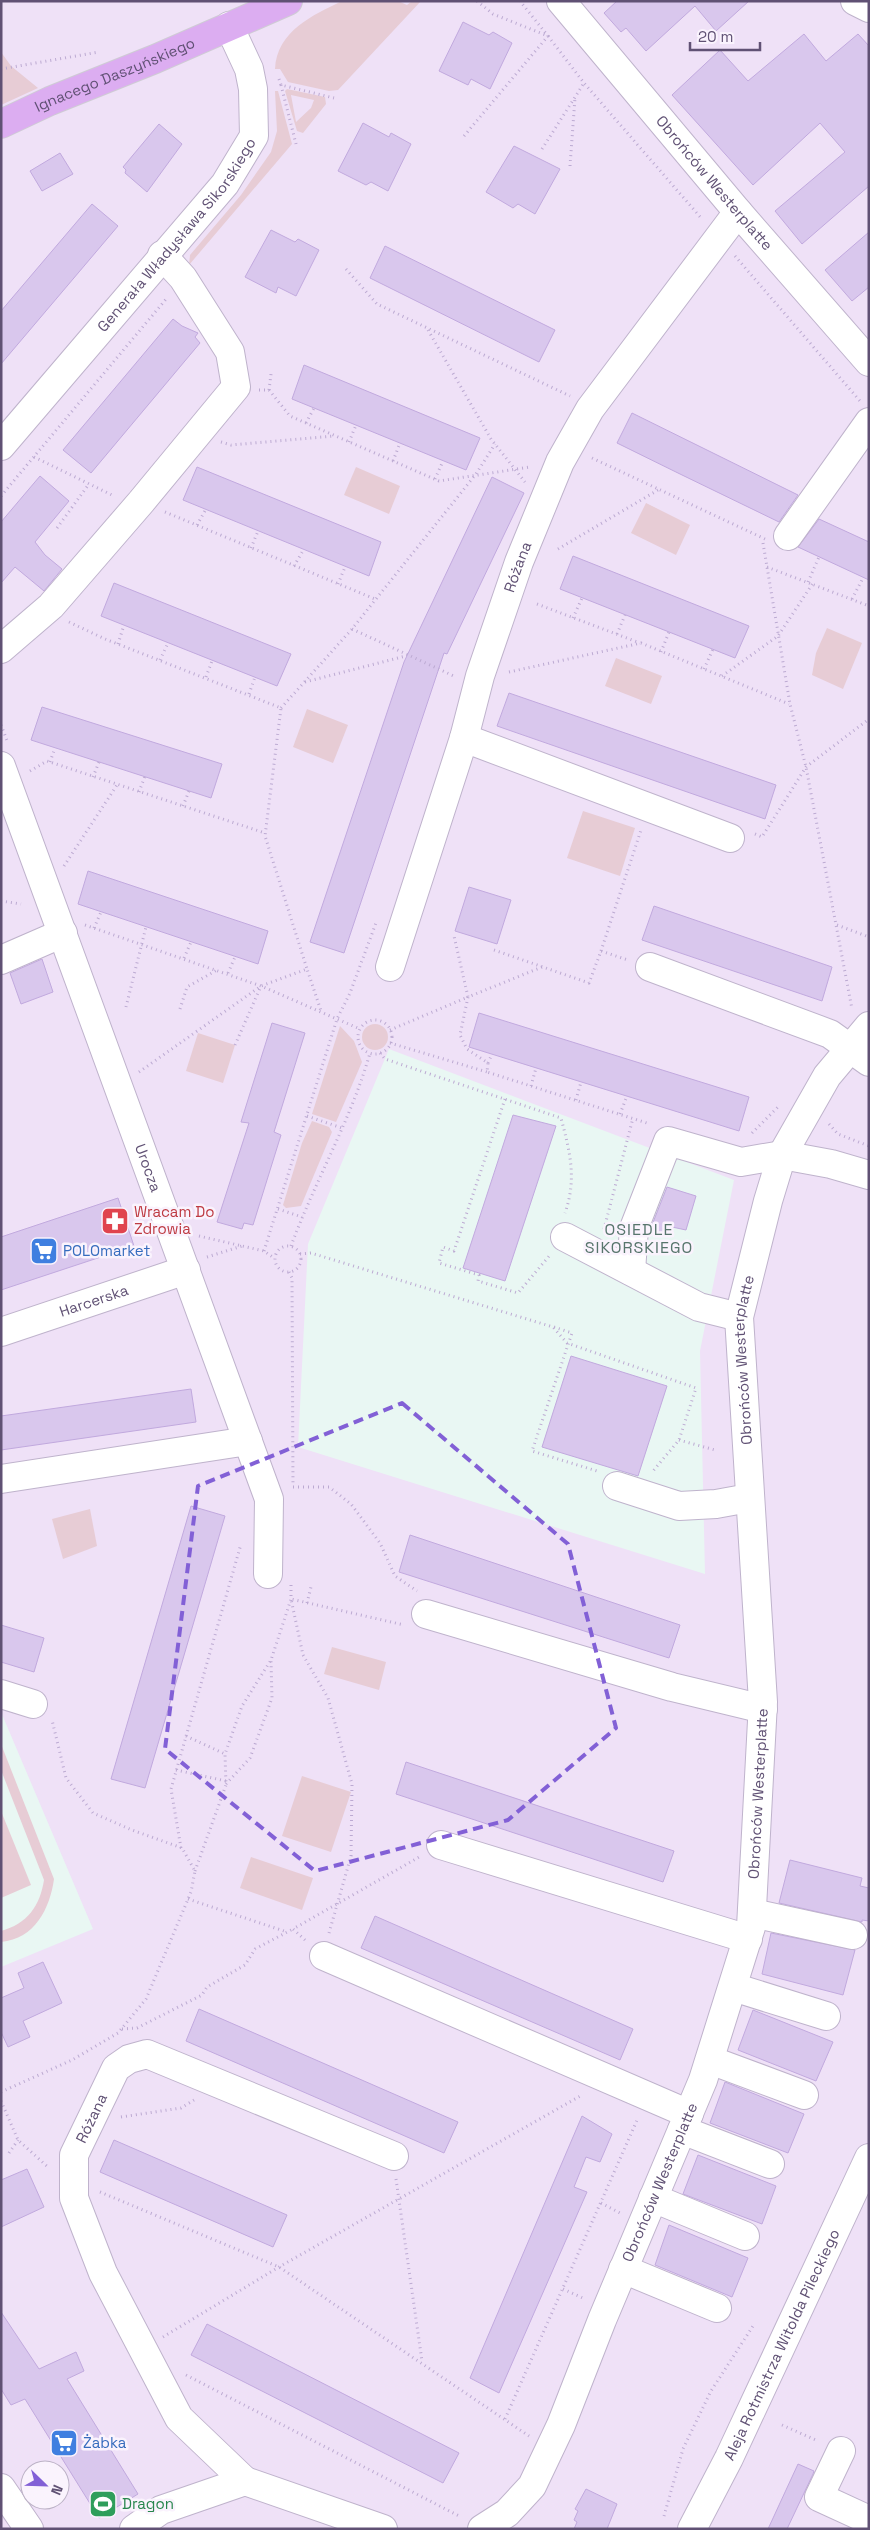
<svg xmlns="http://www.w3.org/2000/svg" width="870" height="2530" font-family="'Space Grotesk',sans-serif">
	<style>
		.residential { fill: #efe1f7; fill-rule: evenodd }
		.education { fill: #e9f7f3 }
		.green { fill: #e7ccd5; fill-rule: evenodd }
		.building { fill: #d9c7ed; stroke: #c1a9de }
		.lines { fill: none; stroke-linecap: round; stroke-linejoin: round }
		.minor-casing { stroke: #bfb3cc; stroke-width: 30 }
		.major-casing { stroke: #cfcbd5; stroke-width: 30 }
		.path { stroke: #bcaad2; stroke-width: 3; stroke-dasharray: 1 4; stroke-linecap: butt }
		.minor { stroke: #fff; stroke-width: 28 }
		.major { stroke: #dcadf1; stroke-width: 28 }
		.marked { fill: none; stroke: #8260d6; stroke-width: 4; stroke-dasharray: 10 6; stroke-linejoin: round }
		.labels { text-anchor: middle; stroke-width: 5; stroke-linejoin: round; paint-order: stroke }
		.street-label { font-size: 15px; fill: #605174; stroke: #faf3fd }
		.health-label { font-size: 15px; fill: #be3a42; stroke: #faf3fd; text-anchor: start }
		.shop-label { font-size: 15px; fill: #366cbe; stroke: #faf3fd; text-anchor: start }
		.leisure-label { font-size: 15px; fill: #27864d; stroke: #faf3fd; text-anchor: start }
		.neighbourhood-label { font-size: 16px; letter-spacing: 1px; fill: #57756c; stroke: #faf3fd }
	</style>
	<rect width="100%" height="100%" fill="#f6ecfb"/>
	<path class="residential" d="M1,1H869V2529H1ZM30,2470H60V2500H30Z"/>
	<g class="education">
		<polygon points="389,1049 734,1180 700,1351 705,1574 298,1447 308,1244"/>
		<polygon points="1,1712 93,1929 1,1967"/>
	</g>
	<g class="green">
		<path d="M342,1H398L407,5L412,1H421L338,90L329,91L288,82L280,69H275C277,31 313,15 342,1Z"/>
		<polygon points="1,52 11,66 38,88 1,105"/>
		<path d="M287,89L325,97L326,104L303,133L297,131L285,91ZM291,95L314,100L311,108L296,122Z"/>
		<polygon points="275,91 278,91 292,144 189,265 190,255 241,195 271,152 277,131"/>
		<polygon points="356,467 400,486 389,514 344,495"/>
		<polygon points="646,503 690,525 676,555 631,533"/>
		<polygon points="827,628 862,643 843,689 812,675 816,653"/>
		<polygon points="616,658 662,676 651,704 605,686"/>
		<polygon points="307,709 348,725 333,763 293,747"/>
		<polygon points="583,811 635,828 620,876 567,858"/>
		<circle cx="375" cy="1037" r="13"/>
		<polygon points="340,1026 354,1041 362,1062 336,1122 312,1114"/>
		<polygon points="198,1033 235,1045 223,1083 186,1071"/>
		<polygon points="312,1121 329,1127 332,1132 301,1206 286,1208 283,1205 302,1143"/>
		<polygon points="90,1509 97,1546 63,1559 52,1519"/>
		<polygon points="332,1647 386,1662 379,1690 324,1674"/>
		<path d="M1,1744L54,1879C50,1908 35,1939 1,1942V1931C27,1924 40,1906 44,1880L1,1770Z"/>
		<polygon points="302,1776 351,1792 331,1852 282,1836"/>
		<polygon points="1,1811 31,1885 1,1898"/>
		<polygon points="251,1857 313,1878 302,1910 240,1888"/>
	</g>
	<g class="building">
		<polygon points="617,1 749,1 716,31 695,6 646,51 626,28 621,32 604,13"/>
		<polygon points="463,22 489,35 493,32 512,43 490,89 471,79 468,85 439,71"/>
		<polygon points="804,34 826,61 858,34 869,46 869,186 802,244 775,211 845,152 820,123 753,185 672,95 720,50 748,81"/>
		<polygon points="363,123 389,137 391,133 411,144 388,191 371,182 366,185 338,171"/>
		<polygon points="159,124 182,144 147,192 125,173 126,170 123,167"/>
		<polygon points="514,146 560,169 535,214 518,204 513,208 486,192"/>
		<polygon points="60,153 73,174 42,191 30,171"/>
		<polygon points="92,204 118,226 1,364 1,311"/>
		<polygon points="271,230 295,242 298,239 319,250 296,296 278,287 276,293 245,277"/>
		<polygon points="869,232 869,287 852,301 825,270"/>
		<polygon points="385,246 555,330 539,362 370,278"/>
		<polygon points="173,319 182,326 198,333 195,337 200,343 91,473 63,450"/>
		<polygon points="304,365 480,438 466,470 292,399"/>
		<polygon points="632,413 798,495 779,522 680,474 617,443"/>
		<polygon points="197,467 381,542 369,576 183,500"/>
		<polygon points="40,476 69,501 35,542 45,555 62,569 44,591 15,567 1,583 1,522"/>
		<polygon points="492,477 524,493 447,654 444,653 344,953 310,942 404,662"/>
		<polygon points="819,519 869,542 869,580 798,547"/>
		<polygon points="573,556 749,626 735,658 560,589"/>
		<polygon points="114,583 291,654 277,686 101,616"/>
		<polygon points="509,693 776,785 765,819 497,726"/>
		<polygon points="42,707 222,764 211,798 31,740"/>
		<polygon points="88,871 268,931 258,964 78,904"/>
		<polygon points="469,887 511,900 497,944 455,931"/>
		<polygon points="654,906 832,967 822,1001 642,940"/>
		<polygon points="42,959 53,992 21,1004 10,973"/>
		<polygon points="479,1013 749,1097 739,1131 469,1047"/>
		<polygon points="272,1023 305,1033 274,1132 281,1135 253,1225 244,1223 242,1229 217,1222 249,1123 241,1122"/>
		<polygon points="513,1115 556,1126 505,1281 463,1268"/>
		<polygon points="667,1187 696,1196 686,1230 672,1227 669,1235 650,1230"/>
		<polygon points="118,1198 134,1246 1,1290 1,1237"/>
		<polygon points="571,1356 667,1386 638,1476 542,1447"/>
		<polygon points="191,1389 196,1422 1,1450 1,1416"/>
		<polygon points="191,1506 225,1516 145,1788 111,1779"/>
		<polygon points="410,1535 680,1625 669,1658 399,1572"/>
		<polygon points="1,1625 44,1638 34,1672 1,1662"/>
		<polygon points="406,1762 674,1851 663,1882 396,1794"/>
		<polygon points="790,1860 862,1878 860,1886 869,1888 869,1921 862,1920 862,1922 779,1903"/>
		<polygon points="375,1916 633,2029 620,2060 361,1948"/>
		<polygon points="771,1933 855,1950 843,1995 762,1974"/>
		<polygon points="43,1962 62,2003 23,2021 30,2037 8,2047 1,2032 1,1998 24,1988 18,1973"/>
		<polygon points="199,2009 458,2122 444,2153 186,2041"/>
		<polygon points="753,2010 833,2042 816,2081 738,2050"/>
		<polygon points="725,2082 804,2114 788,2153 710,2123"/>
		<polygon points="582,2116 612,2134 600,2162 586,2157 574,2187 587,2192 499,2393 470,2378"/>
		<polygon points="114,2140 287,2215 273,2247 100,2172"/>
		<polygon points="698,2155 776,2186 762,2224 683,2194"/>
		<polygon points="27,2169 44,2207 1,2227 1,2180"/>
		<polygon points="669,2225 748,2258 732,2297 655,2265"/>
		<polygon points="1,2312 39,2369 76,2352 84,2371 67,2379 138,2494 99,2518 25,2399 11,2405 1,2389"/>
		<polygon points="207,2324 459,2453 443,2483 191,2355"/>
		<polygon points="798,2464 814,2471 813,2474 787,2529 768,2529"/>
		<polygon points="586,2489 617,2504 607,2529 574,2529 577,2522 574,2520 578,2511 575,2509"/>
	</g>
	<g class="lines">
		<g class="minor-casing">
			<g id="minor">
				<path id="s1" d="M561,1L738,212L869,362"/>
				<polyline points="855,1 869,8"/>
				<path id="s2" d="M1,446L225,184L254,136L253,89L249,69L229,26"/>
				<polyline points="788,536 869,422"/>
				<polyline points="1,649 51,606 141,502 236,387 230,352 183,278 162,255"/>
				<polyline points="464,738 730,838"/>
				<path id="s3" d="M1,766L269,1499L268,1574"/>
				<polyline points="1,960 63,933"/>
				<path id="s4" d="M390,967L464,738L480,676L519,562L560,462L590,409L738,212"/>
				<polyline points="650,967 830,1034 869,1062"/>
				<polyline points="565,1237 699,1307 739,1317"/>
				<polyline points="631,1271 634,1228 668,1141 741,1162 782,1155 831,1164 869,1175"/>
				<path id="s5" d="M1,1332L186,1270"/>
				<polyline points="1,1479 248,1441"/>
				<polyline points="617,1486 679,1506 716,1504 749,1498"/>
				<polyline points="426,1614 672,1687 763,1709"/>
				<polyline points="1,1694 33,1704"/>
				<polyline points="441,1845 748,1939"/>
				<polyline points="752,1913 853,1935"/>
				<polyline points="324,1956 689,2114"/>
				<polyline points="733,1987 826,2016"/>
				<polyline points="710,2060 804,2095"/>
				<polyline points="682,2130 770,2164"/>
				<polyline points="653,2198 745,2236"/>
				<polyline points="623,2269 717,2308"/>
				<polyline points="841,2451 819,2497 869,2520"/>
				<path id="s6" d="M245,2481L179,2418L103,2273L74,2198V2155L116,2068L129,2059L147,2054L394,2156"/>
				<polyline points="1,2488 29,2529"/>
				<polyline points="134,2529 161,2510 245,2481 383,2529"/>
				<path id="s7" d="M482,2529L507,2513L532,2486L561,2425L602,2320L703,2080L751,1927L763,1702L739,1317L768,1201L782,1155L827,1076L869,1026"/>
				<path id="s8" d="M692,2529L729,2458L869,2158"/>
			</g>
		</g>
		<g class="major-casing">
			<g id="major">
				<path id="s9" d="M1,124L50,101L155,59L288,1"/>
			</g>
		</g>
		<g class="path">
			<polyline points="477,1 493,14 548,36 584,83 702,219"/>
			<polyline points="1,69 99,52"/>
			<polyline points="279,79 281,85 334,98"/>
			<polyline points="281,85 296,144"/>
			<polyline points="464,136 548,36 520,1"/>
			<polyline points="542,149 584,83"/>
			<polyline points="570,166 575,98"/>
			<polyline points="735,256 860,401"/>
			<polyline points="346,269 377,304 570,396"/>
			<polyline points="428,330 491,439 525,482"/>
			<polyline points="259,390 269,390 290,416 439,481 530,467"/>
			<polyline points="269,390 271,374"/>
			<polyline points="306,423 314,408"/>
			<polyline points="221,442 231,445 334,436"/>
			<polyline points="349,442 356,425"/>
			<polyline points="34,457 114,496"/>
			<polyline points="592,458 765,539"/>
			<polyline points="393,461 400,443"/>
			<polyline points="435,479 443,461"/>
			<polyline points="1,496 167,298"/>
			<polyline points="165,512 375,599"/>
			<polyline points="197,525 206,509"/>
			<polyline points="57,528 89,484"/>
			<polyline points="763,543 790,704 806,767 852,1009"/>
			<polyline points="251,548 258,531"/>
			<polyline points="558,549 658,490"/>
			<polyline points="294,566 304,549"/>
			<polyline points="767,567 869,606"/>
			<polyline points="808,582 819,557"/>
			<polyline points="338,584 345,567"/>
			<polyline points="852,599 863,578"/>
			<polyline points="537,604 640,643"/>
			<polyline points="573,618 582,598"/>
			<polyline points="69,622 105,639 281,708 265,836 307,969"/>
			<polyline points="352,629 456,677"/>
			<polyline points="617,634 625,615"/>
			<polyline points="118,644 124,625"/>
			<polyline points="661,652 669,632"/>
			<polyline points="160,660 168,643"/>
			<polyline points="704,669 713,649"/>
			<polyline points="509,672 641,643 789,704"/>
			<polyline points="722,676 778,636 813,583"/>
			<polyline points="206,677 212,661"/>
			<polyline points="305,682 406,656"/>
			<polyline points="249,694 255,677"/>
			<polyline points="281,708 352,629 476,474 495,444"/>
			<polyline points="1,725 8,743"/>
			<polyline points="50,762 55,748"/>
			<polyline points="30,771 47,761 265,833"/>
			<polyline points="93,777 99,762"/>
			<polyline points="139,792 145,776"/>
			<polyline points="183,806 189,791"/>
			<polyline points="755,834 762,837 806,767 869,719"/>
			<polyline points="64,866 117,785"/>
			<polyline points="1,901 21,904"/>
			<polyline points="85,925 261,986 360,1029"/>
			<polyline points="837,925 869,937"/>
			<polyline points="94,928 101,912"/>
			<polyline points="494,950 589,983 601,951 628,960"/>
			<polyline points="601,951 641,830"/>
			<polyline points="184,958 191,942"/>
			<polyline points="542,967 468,997 460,1035 467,1049 488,1063 487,1072 650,1124"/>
			<polyline points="228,973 235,957"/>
			<polyline points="126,1007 146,927"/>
			<polyline points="180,1009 187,987 217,970"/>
			<circle cx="375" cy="1037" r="17"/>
			<polyline points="390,1030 468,997 454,936"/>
			<polyline points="390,1043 487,1072"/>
			<polyline points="235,1045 261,986"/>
			<path d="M380,1053L385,1059L561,1118C570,1152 577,1179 565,1213"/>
			<polyline points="488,1063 492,1054"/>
			<polyline points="139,1072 261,986 307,969 321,1011"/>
			<polyline points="531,1086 536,1068"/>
			<polyline points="505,1099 454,1251 443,1247 439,1263 479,1275 478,1281 518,1293 550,1255"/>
			<polyline points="576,1100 581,1082"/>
			<polyline points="620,1114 627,1096"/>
			<polyline points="307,1116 342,1128"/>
			<polyline points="829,1124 838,1134 869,1146"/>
			<polyline points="752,1133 779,1106"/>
			<polyline points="278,1209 302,1217"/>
			<polyline points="604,1229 633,1118"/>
			<polyline points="199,1236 264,1251 274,1258"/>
			<circle cx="288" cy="1259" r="13"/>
			<path d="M291,1246C315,1181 351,1120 370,1053"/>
			<polyline points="264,1251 337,1019 350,993 376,923"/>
			<polyline points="300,1254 311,1253 553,1327 567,1343 696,1388 679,1440 653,1471"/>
			<polyline points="207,1257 242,1246"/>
			<polyline points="289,1272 292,1278 293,1486"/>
			<polyline points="554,1327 572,1333 532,1451 597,1471"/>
			<polyline points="679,1440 715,1450"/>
			<polyline points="293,1487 329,1487 351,1504 380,1543 395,1576 417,1591"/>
			<polyline points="307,1603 311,1587"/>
			<polyline points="186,1736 225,1754"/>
			<polyline points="176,1770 226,1781"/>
			<polyline points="226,1784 250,1758 272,1698 271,1661"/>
			<polyline points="181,1848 171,1789 241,1544"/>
			<polyline points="195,1871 226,1785 225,1754 242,1706 271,1660 291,1599 291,1584"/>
			<polyline points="188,1899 287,1932"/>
			<polyline points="329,1933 351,1856 352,1784 328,1698 303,1655 291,1599 404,1625"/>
			<polyline points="305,1940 293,1929 421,1856"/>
			<polyline points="122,2029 137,2028 202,1995 207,1987 245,1965 255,1949 293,1929"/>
			<polyline points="1,2092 72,2060 118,2033 146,1999 191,1892 195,1871 182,1848 132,1830 93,1813 66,1778 52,1720"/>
			<polyline points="1,2101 18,2140 49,2168"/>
			<polyline points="121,2117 181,2108 194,2100"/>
			<polyline points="9,2153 18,2140"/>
			<polyline points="396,2179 422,2361"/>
			<polyline points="100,2192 279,2267 529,2436"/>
			<polyline points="601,2203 620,2213"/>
			<polyline points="563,2289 585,2299"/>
			<polyline points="163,2337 279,2267 582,2095"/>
			<polyline points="186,2375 461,2517"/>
			<polyline points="505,2419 638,2118"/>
			<polyline points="782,2425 818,2441"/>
			<polyline points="664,2516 683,2449 711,2391 753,2326"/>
		</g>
		<use href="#minor" class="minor"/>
		<use href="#major" class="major"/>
	</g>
	<path class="marked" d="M402,1403L568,1544L616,1728L508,1820L315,1871L165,1749L198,1486Z"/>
	<defs>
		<g id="pharmacy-square" transform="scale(1.4375)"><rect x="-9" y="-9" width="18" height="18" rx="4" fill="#e0444e" stroke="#faf3fd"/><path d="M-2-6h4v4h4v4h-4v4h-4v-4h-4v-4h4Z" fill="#fff"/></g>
		<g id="supermarket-square" transform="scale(1.4375)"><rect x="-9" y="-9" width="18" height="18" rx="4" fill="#3f7fe0" stroke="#faf3fd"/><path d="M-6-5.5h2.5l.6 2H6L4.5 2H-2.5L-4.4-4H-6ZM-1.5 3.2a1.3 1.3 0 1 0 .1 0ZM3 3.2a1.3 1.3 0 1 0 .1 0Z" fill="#fff"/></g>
		<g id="stadium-square" transform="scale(1.4375)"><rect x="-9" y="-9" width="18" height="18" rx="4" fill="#2e9e5b" stroke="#faf3fd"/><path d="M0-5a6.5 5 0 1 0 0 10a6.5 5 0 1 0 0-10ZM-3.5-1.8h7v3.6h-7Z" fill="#fff"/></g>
	</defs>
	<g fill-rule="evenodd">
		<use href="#pharmacy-square" x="115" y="1221"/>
		<use href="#supermarket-square" x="44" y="1251"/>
		<use href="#supermarket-square" x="64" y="2443"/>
		<use href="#stadium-square" x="103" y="2504"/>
	</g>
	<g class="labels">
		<g class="street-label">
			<text dy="5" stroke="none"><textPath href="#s9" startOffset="124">Ignacego Daszyńskiego</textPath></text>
			<text dy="5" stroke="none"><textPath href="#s1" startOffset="238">Obrońców Westerplatte</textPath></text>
			<text dy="5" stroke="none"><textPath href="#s2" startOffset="275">Generała Władysława Sikorskiego</textPath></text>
			<text dy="5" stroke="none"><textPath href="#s4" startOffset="420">Różana</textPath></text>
			<text dy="5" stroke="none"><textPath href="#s3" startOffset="428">Urocza</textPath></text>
			<text dy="5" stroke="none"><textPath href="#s5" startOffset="98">Harcerska</textPath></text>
			<text dy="5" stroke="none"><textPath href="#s7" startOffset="1236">Obrońców Westerplatte</textPath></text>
			<text dy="5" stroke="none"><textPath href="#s7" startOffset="801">Obrońców Westerplatte</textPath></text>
			<text dy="5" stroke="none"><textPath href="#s6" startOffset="419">Różana</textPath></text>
			<text dy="5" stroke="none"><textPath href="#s7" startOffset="396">Obrońców Westerplatte</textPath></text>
			<text dy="5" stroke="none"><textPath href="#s8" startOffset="205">Aleja Rotmistrza Witolda Pileckiego</textPath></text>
		</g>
		<g class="health-label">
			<text x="134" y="1217">Wracam Do<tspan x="134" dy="17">Zdrowia</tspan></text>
		</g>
		<g class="shop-label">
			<text x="63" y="1256">POLOmarket</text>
			<text x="83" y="2448">Żabka</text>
		</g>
		<g class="leisure-label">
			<text x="122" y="2509">Dragon</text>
		</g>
		<g class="neighbourhood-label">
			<text x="639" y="1235">OSIEDLE<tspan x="639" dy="18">SIKORSKIEGO</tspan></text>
		</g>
	</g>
	<rect width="870" height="2530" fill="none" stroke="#605174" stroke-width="5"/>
	<g transform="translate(45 2485) rotate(113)"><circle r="24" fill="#faf3fd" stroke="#bcb2c6"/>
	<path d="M0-4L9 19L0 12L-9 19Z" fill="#8260d6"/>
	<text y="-8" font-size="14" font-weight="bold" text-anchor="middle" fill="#605174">N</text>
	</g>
	<path d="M690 42v8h70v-8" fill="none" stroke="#605174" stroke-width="2.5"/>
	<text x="698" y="42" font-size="15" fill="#605174" stroke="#faf3fd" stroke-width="4" paint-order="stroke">20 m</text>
</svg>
